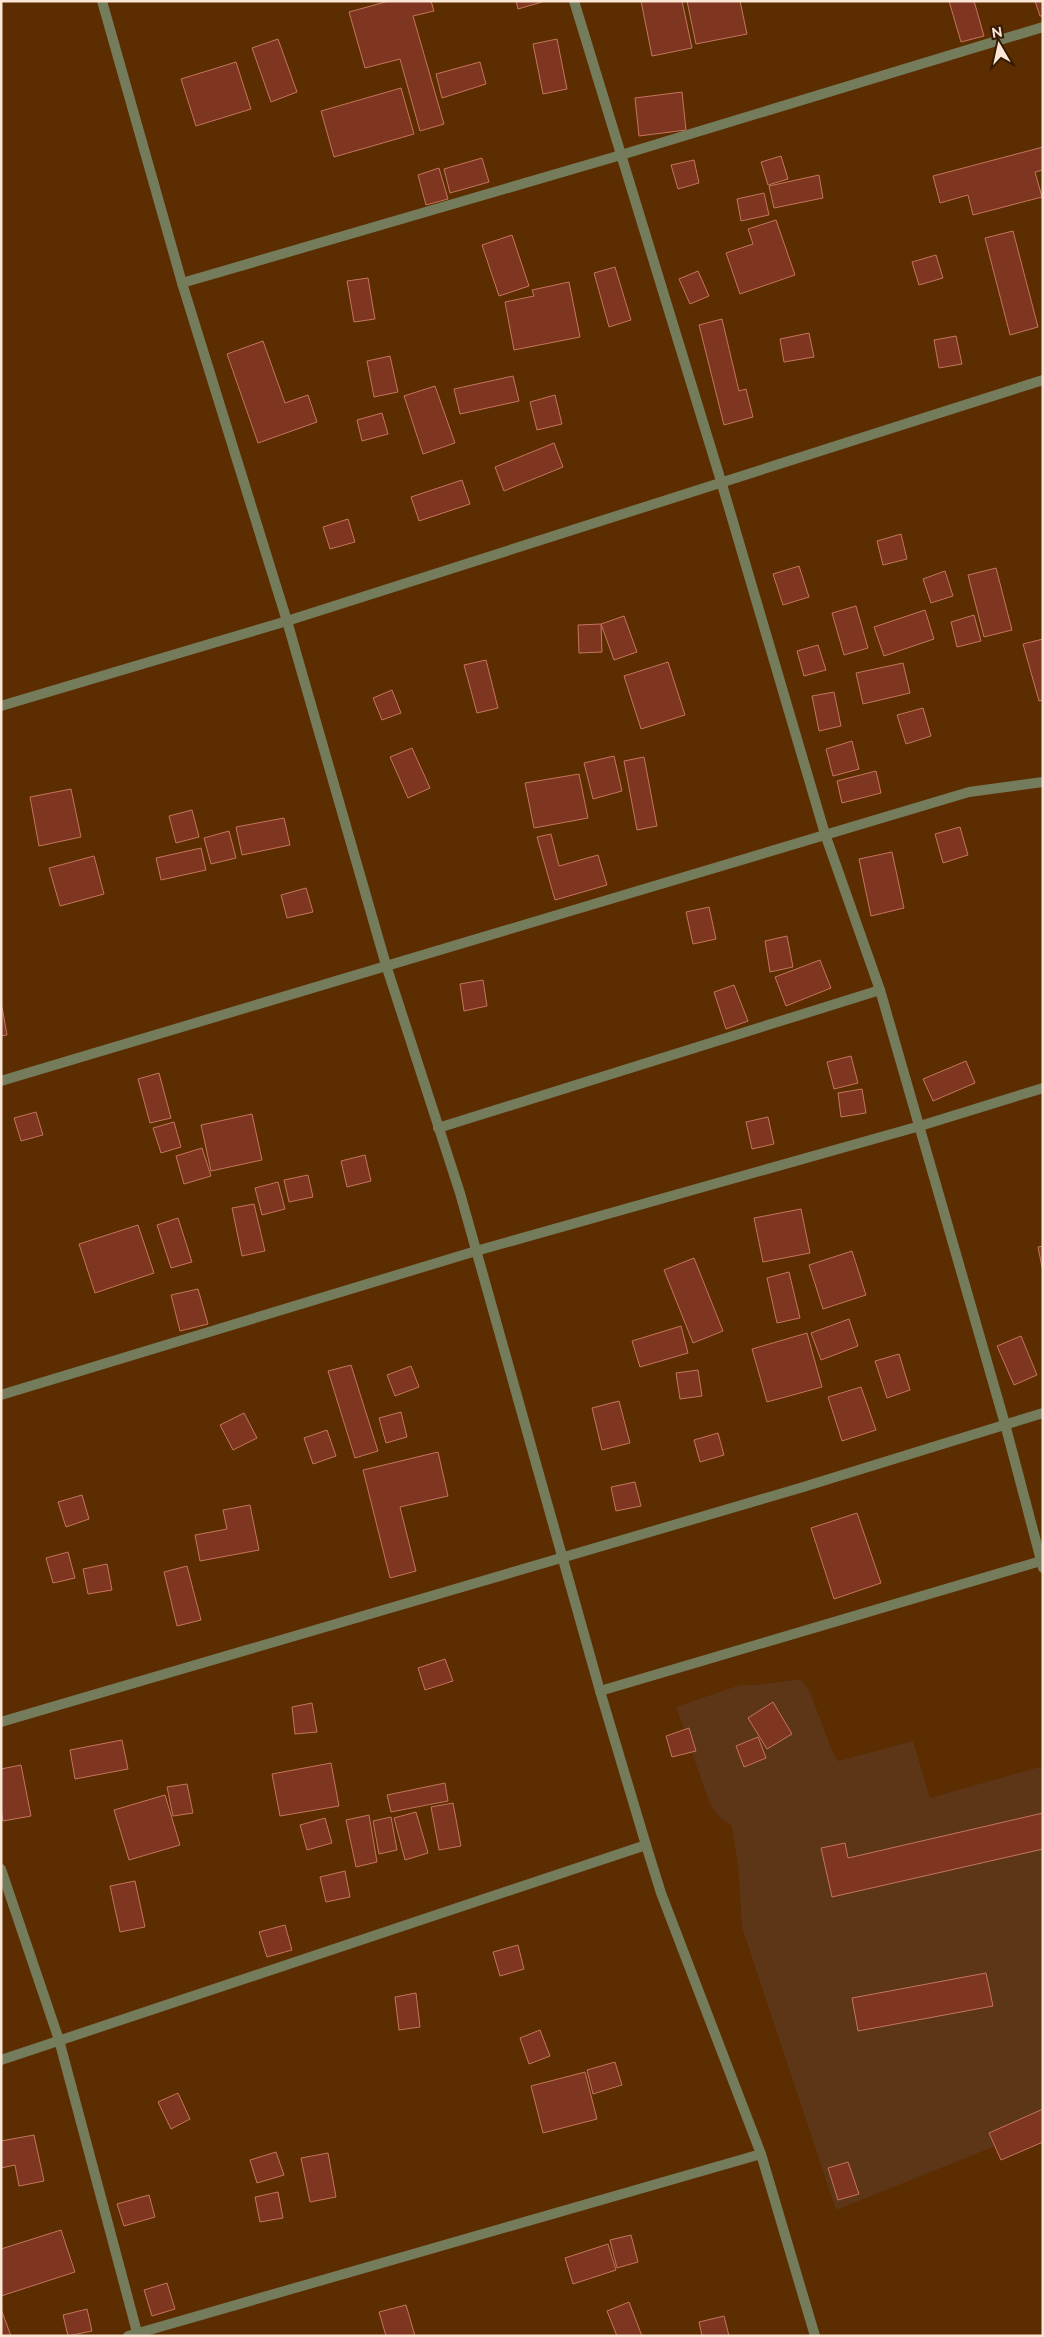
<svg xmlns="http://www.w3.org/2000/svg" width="1044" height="2337" font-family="Raleway,sans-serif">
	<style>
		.built { fill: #5c3617 }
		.building { fill: #7f3620; stroke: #c4755d }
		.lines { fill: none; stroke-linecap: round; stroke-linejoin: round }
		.minor { stroke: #757c5c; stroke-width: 10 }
	</style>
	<rect width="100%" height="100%" fill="#5b2d00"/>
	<polygon class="built" points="801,1679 810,1692 831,1748 838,1761 913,1741 930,1798 1043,1766 1043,2136 1013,2139 836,2210 742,1927 738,1866 732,1826 719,1817 710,1804 676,1707 740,1685 759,1685"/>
	<g class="building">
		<polygon points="389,1 431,1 434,11 413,16 444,124 420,131 400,59 365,68 349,12"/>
		<polygon points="516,1 542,1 542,2 518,9"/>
		<polygon points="641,1 682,1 692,48 652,56"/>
		<polygon points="687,1 740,1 747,34 696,44"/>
		<polygon points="949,1 974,1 984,36 961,42"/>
		<polygon points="1035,1 1043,1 1043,16 1040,16"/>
		<polygon points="278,39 297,92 271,102 252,48"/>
		<polygon points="557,39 567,89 543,94 533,44"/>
		<polygon points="236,62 251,109 196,126 181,79"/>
		<polygon points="480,62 486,84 442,98 436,74"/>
		<polygon points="401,88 414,134 334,157 321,111"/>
		<polygon points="682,92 686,130 639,136 635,98"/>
		<polygon points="1043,147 1043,170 1035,172 1042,197 973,215 968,195 940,203 933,176"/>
		<polygon points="781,156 788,179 768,185 761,162"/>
		<polygon points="482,158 489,182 450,193 444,169"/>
		<polygon points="694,160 699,183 678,189 671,165"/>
		<polygon points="439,168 448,199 426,205 418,175"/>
		<polygon points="819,175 823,198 774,208 769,186"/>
		<polygon points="764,193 769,215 741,221 737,199"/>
		<polygon points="776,220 795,275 740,294 726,253 753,244 748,229"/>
		<polygon points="1013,231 1038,327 1010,335 985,238"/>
		<polygon points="512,235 529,286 499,296 482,245"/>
		<polygon points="936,255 943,278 919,285 912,262"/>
		<polygon points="615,267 631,320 609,327 594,273"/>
		<polygon points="698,271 709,296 690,304 679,279"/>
		<polygon points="368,278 375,319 354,322 347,281"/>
		<polygon points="569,282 580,337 514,350 505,302 534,296 532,290"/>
		<polygon points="722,319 739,391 746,389 753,417 724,425 699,325"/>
		<polygon points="809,333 814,357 784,362 780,339"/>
		<polygon points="956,336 962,364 939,368 934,340"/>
		<polygon points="263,341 285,403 308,395 317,422 258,443 227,354"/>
		<polygon points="390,356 398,392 374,397 367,361"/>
		<polygon points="513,376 519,401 460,414 454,389"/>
		<polygon points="435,386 455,443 423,454 404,396"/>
		<polygon points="555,395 562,424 537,430 530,402"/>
		<polygon points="382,413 388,434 362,441 357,420"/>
		<polygon points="554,443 563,467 504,491 495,467"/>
		<polygon points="462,480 470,504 419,521 411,497"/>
		<polygon points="348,519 355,542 330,549 323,527"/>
		<polygon points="901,534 907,559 883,565 877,541"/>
		<polygon points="799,566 809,597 783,605 773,574"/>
		<polygon points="996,568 1012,630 984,637 968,575"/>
		<polygon points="945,571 953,596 931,603 923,579"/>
		<polygon points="856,606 868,648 844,655 832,613"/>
		<polygon points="925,610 934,639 884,656 874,627"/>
		<polygon points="974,615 981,641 957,647 951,622"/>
		<polygon points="624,616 637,652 614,660 601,624"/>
		<polygon points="601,624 602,652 579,653 578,625"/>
		<polygon points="1043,639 1043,700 1039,701 1023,644"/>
		<polygon points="818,645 826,670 804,676 797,651"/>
		<polygon points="486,660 498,708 477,713 464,665"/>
		<polygon points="668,662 685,715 641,729 624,676"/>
		<polygon points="903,663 910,693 863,704 856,673"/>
		<polygon points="392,690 401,713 382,720 373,698"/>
		<polygon points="834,692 841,726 819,731 812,696"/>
		<polygon points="923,708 931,736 906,744 897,715"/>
		<polygon points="852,741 859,769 833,776 826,749"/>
		<polygon points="412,748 430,788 408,798 390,757"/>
		<polygon points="614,756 622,791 593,799 584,763"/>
		<polygon points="644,757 657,826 637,830 624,761"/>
		<polygon points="876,771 881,793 842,803 837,781"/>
		<polygon points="579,774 588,818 534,828 525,783"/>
		<polygon points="71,789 81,837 39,846 30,797"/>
		<polygon points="192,810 199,837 176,843 169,816"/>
		<polygon points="284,818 290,845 242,855 236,827"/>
		<polygon points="960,827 968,855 943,863 935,834"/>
		<polygon points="229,831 236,858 211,864 204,838"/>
		<polygon points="551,834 559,866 598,855 607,885 555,900 537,837"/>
		<polygon points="201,848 206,870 161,880 156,858"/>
		<polygon points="892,852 904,908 871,916 859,859"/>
		<polygon points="94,856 104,894 60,906 49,868"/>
		<polygon points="306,888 313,912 287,918 281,895"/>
		<polygon points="709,907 716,939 693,944 686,912"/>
		<polygon points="787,936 793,967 770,972 765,941"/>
		<polygon points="820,960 831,988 786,1006 775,977"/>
		<polygon points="483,980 487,1006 464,1011 460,984"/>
		<polygon points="734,985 748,1021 726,1029 714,992"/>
		<polygon points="2,1007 7,1035 1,1036 1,1007"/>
		<polygon points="851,1056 858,1083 834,1089 827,1062"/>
		<polygon points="966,1061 975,1083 933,1101 923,1079"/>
		<polygon points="159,1073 171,1118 150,1123 138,1079"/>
		<polygon points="862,1089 866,1113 841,1117 838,1093"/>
		<polygon points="36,1112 43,1135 21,1141 14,1118"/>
		<polygon points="252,1114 262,1160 211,1171 201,1125"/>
		<polygon points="768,1117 774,1144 752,1149 746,1122"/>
		<polygon points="174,1122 181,1147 161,1153 153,1128"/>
		<polygon points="202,1148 211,1176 184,1184 176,1156"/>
		<polygon points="365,1155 371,1181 347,1187 341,1161"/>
		<polygon points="308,1175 313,1197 289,1202 284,1180"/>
		<polygon points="278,1182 285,1209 262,1215 255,1188"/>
		<polygon points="254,1204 265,1251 242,1256 232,1208"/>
		<polygon points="801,1209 810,1253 763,1262 754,1218"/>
		<polygon points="178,1218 192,1262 171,1268 157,1225"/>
		<polygon points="138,1225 154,1273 95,1293 79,1244"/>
		<polygon points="1043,1246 1043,1272 1038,1247"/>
		<polygon points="852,1251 866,1295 823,1309 809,1265"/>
		<polygon points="694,1258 723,1331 693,1343 664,1270"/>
		<polygon points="789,1272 800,1318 777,1323 767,1278"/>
		<polygon points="198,1289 208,1324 180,1331 171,1295"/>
		<polygon points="849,1319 858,1346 821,1360 811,1333"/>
		<polygon points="681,1326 688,1353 640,1367 632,1341"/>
		<polygon points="807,1333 822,1387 767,1402 752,1349"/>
		<polygon points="1021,1336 1037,1375 1014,1385 997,1346"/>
		<polygon points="899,1354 910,1390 887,1398 875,1361"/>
		<polygon points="351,1365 378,1451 355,1458 328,1371"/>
		<polygon points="411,1366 419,1387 395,1396 387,1375"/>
		<polygon points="698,1370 702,1396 680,1399 676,1373"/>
		<polygon points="861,1387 876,1430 842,1441 828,1397"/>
		<polygon points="619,1401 630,1443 602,1450 592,1408"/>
		<polygon points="401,1412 407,1437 386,1443 379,1418"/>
		<polygon points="244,1413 257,1438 233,1450 220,1425"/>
		<polygon points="327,1430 336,1456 313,1464 304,1438"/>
		<polygon points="718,1433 724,1455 700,1462 694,1440"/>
		<polygon points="438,1452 448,1496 400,1507 416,1571 390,1578 363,1470"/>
		<polygon points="635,1482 641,1506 616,1511 611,1487"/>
		<polygon points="82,1495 89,1519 66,1527 58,1502"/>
		<polygon points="250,1505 259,1550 200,1561 195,1535 227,1529 223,1510"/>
		<polygon points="857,1513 881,1583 834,1599 811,1528"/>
		<polygon points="68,1552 75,1578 53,1583 46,1558"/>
		<polygon points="107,1564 112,1590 88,1594 83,1569"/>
		<polygon points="187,1566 201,1620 177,1626 164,1572"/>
		<polygon points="445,1659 453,1681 425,1690 418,1668"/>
		<polygon points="773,1702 792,1734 767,1749 748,1718"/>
		<polygon points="312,1703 317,1732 295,1734 292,1707"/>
		<polygon points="689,1728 696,1751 672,1757 666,1736"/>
		<polygon points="758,1737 766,1758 744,1767 736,1746"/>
		<polygon points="122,1740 128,1769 75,1779 70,1750"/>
		<polygon points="331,1763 339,1806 280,1816 272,1774"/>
		<polygon points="21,1765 31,1816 3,1821 1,1809 1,1769"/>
		<polygon points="445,1783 448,1801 391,1812 387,1795"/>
		<polygon points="187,1784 193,1813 173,1816 167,1787"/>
		<polygon points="165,1795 180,1845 129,1860 114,1810"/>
		<polygon points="453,1803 461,1846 439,1850 431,1807"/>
		<polygon points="416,1812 428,1853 405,1860 394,1818"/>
		<polygon points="1043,1813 1043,1849 832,1897 821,1848 845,1843 848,1858"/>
		<polygon points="369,1815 377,1862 356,1867 346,1820"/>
		<polygon points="391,1817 397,1850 379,1854 373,1821"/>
		<polygon points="325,1818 332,1843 307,1850 300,1825"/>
		<polygon points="345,1871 350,1897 326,1902 320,1877"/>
		<polygon points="135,1881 145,1927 120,1932 110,1886"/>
		<polygon points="285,1925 292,1950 267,1957 259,1932"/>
		<polygon points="518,1945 524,1969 500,1976 493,1952"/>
		<polygon points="986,1973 993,2006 858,2031 852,1998"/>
		<polygon points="416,1993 420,2027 399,2030 395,1997"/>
		<polygon points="540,2030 550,2056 529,2064 520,2038"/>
		<polygon points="615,2062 622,2085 593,2094 587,2070"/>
		<polygon points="585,2072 597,2119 543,2133 531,2086"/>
		<polygon points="178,2093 190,2119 171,2129 158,2102"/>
		<polygon points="1043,2109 1043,2142 1001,2160 989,2133"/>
		<polygon points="34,2135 44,2181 19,2186 15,2165 1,2168 1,2141"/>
		<polygon points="276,2152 284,2175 257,2183 250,2160"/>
		<polygon points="328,2153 336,2197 310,2202 301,2158"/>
		<polygon points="848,2162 859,2194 838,2200 828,2168"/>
		<polygon points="278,2192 283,2218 260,2222 255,2197"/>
		<polygon points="149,2195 155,2217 124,2226 117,2204"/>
		<polygon points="61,2230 75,2272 1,2296 1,2249"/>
		<polygon points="631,2235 638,2262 617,2268 610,2240"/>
		<polygon points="608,2244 616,2270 573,2284 565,2258"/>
		<polygon points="167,2283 175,2309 152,2316 144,2290"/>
		<polygon points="629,2302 642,2336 617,2336 607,2311"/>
		<polygon points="406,2305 415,2336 386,2336 379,2312"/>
		<polygon points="1,2309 11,2336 1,2336"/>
		<polygon points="87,2309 92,2331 68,2336 63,2315"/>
		<polygon points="724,2316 729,2336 702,2336 699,2322"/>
	</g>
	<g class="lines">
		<g class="minor">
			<polyline points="102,1 182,283 287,621 386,965 460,1193 600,1691 646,1845 661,1893 761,2154 815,2336"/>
			<polyline points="574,1 721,481 825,834 880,990 1005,1424 1043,1568"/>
			<polyline points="182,283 621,155 1043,27"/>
			<polyline points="1,706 287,621 1043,380"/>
			<polyline points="1,1081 969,792 1043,782"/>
			<polyline points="438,1128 880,990"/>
			<polyline points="1,1395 476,1251 920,1126 1043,1088"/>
			<polyline points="600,1691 1041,1561"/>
			<polyline points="1,1722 800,1488 1043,1413"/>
			<polyline points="1,1869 59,2040 138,2336"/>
			<polyline points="1,2060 646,1845"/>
			<polyline points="128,2336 761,2154"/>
		</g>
	</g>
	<rect width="1044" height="2337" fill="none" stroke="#fce6d6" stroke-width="5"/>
	<g transform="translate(999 45) rotate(351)" stroke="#341a04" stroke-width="4" paint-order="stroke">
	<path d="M0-4L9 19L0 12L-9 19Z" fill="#fce6d6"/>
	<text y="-8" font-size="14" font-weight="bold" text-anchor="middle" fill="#fce6d6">N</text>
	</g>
</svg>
